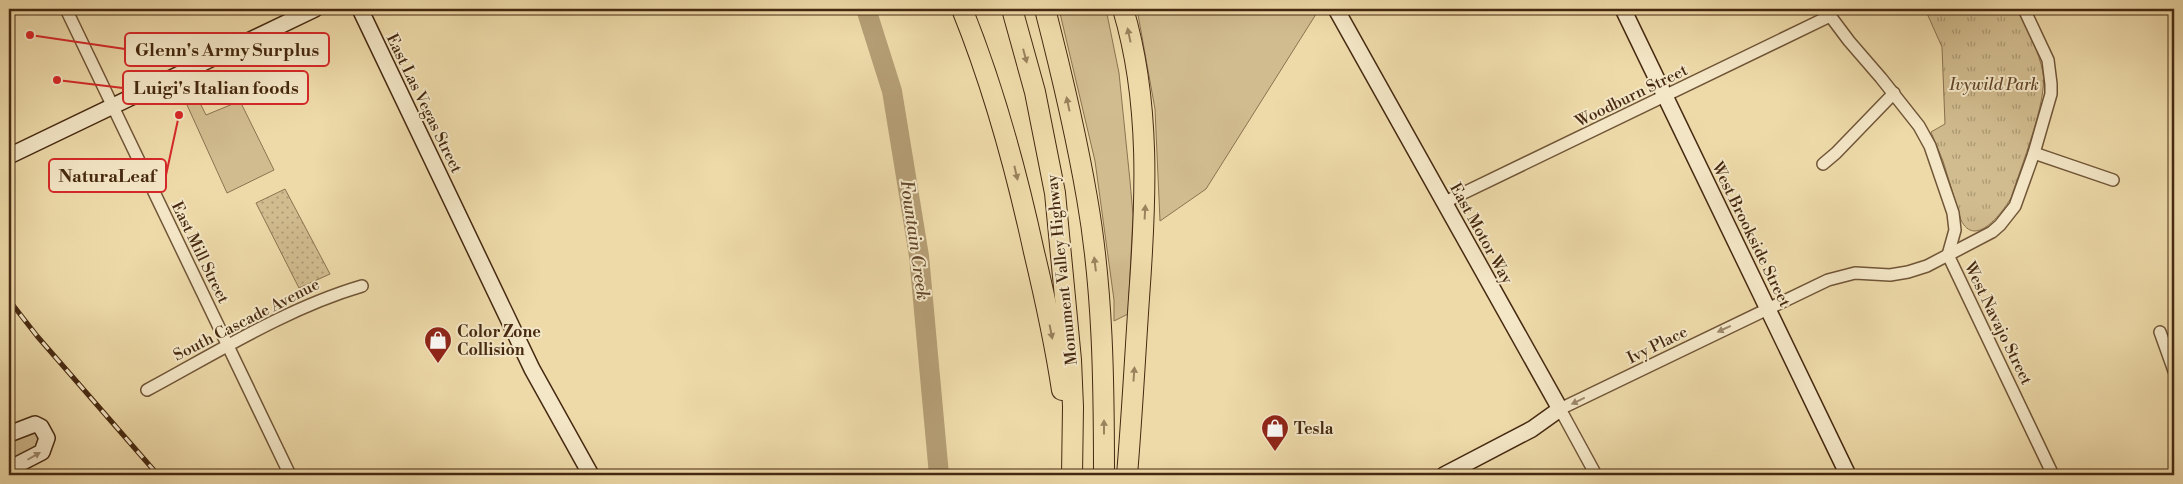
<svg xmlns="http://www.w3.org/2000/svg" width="2183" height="484" font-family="'Libre Bodoni',serif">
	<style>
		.grass { fill: #d1bc8f; stroke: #8c7250 }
		.park { fill: url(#park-tufts); stroke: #8c7250 }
		.garden { fill: url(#garden-dots); stroke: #8c7250 }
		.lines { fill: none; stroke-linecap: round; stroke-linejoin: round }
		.river { stroke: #b59e75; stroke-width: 20 }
		.street-casing { stroke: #705537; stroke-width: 14 }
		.secondary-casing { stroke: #462911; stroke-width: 18 }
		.highway-casing { stroke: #462911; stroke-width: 22 }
		.street { stroke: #f4e7c7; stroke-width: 11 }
		.secondary { stroke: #f4e7c7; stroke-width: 15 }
		.highway { stroke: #eedaa9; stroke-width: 20 }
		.rail-casing { stroke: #462911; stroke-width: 5 }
		.rail { stroke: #f4e7c7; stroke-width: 3; stroke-dasharray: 9; stroke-linecap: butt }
		.oneway { fill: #9a825d }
		.oneway2 { fill: #9d886c }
		.labels { text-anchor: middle; stroke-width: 4; stroke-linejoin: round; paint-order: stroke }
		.park-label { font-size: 16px; font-style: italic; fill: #62462a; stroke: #f4e7c7 }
		.street-label { font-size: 16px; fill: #462911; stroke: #f4e7c7 }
		.poi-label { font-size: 16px; font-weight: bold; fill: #462911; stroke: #f4e7c7; text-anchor: start }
		.water-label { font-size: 18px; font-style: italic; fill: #62462a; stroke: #f4e7c7 }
		.leader { fill: none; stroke: #d62828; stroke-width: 2 }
		.callout-dot { fill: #d62828; stroke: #f4e7c7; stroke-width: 2 }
		.callout { fill: #f4e7c7; stroke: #d62828; stroke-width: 2 }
		.callout-label { font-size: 18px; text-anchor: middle; font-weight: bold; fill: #462911 }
	</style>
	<defs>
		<pattern id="park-tufts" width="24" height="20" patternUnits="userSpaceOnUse" patternTransform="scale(1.25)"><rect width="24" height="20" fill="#d1bc8f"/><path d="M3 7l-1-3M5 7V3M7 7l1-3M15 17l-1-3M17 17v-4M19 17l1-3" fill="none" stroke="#ab9973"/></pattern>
		<pattern id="garden-dots" width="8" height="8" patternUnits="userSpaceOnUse" patternTransform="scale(1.25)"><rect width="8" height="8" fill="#d1bc8f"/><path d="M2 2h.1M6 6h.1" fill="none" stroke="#ab9973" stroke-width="1.8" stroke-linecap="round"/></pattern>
	</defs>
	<rect width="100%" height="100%" fill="#eedaa9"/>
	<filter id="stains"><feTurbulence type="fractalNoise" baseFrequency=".004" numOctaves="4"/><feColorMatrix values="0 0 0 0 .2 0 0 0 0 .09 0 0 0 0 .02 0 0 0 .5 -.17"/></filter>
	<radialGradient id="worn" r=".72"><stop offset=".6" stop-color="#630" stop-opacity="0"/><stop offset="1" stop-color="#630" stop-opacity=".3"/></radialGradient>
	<g class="grass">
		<polygon points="1059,9 1106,9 1119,73 1130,181 1133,215 1128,314 1114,321 1114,300 1095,161"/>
		<polygon points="1137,9 1317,9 1318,11 1206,189 1160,221 1155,109"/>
		<polygon points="193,89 206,115 240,101 274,170 227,193 182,94"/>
		<path d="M28,432C35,432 38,433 40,440L37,448L9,462V441Z"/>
	</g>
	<path class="park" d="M1925,9H2018C2027,29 2039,51 2043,73C2048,100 2020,169 2011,198C2002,213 1975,249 1961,220L1943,161L1931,132L1945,124L1942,47Z"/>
	<polygon class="garden" points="285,189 330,274 299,288 256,203"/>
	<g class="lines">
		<polyline class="river" points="866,9 892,91 919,256 939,475"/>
		<g class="street-casing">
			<g id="street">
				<polyline points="66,9 290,475"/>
				<polyline points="1825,9 1849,41 1881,78 1919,126 1930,146 1953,213 1955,230 1948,255 2053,475"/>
				<polyline points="2034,153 2113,180"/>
				<polyline points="1823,164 1836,153 1894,93"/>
				<polyline points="1445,202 1830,16"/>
				<polyline points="2160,332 2174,371"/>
				<path d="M147,390C216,353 287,308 362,286"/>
				<polyline points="1596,475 1560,409 1828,280 1855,273 1890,275 1908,272 1927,266 1992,232 2000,225 2015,206 2034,153 2051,94 2051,84 2048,60 2024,9"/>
			</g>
		</g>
		<g class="secondary-casing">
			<g id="secondary">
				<polyline points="360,9 532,369 591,475"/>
				<polyline points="1336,9 1560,409 1532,429 1444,475"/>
				<polyline points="1623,9 1848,475"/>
				<polyline points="9,156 315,9"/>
				<polyline points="9,434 35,424 41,427 47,438 42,452 9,469"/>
			</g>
		</g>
		<g class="highway-casing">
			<g id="highway">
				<path d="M962,9C994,88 1016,169 1034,252C1045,298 1055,344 1062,390"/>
				<polyline points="1012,9 1035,92 1055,193 1071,360 1073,407 1072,475"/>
				<path d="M1045,9C1061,71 1076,134 1087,198C1103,289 1104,383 1104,475"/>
				<path d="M1123,9C1151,102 1146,202 1139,298C1135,357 1132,416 1127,475"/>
			</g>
		</g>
		<use href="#street" class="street"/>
		<use href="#secondary" class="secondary"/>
		<use href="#highway" class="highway"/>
		<g class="rail-casing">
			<polyline id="rail" points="9,300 37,336 158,475"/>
		</g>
		<use href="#rail" class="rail"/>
	</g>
	<defs><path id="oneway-solid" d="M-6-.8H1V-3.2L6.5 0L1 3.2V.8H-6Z" transform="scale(1.25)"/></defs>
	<g class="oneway">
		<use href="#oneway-solid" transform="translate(1129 35) rotate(-102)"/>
		<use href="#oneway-solid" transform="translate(1025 56) rotate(75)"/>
		<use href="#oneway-solid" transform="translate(1068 104) rotate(-102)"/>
		<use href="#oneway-solid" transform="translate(1016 173) rotate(77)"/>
		<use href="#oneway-solid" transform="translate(1145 212) rotate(-87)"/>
		<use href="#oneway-solid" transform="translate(1095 264) rotate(-97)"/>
		<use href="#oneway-solid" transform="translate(1051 332) rotate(79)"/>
		<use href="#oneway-solid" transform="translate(1134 374) rotate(-86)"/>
		<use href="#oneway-solid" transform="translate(1104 427) rotate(-90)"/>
	</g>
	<g class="oneway2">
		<use href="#oneway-solid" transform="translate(1724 329) rotate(155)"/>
		<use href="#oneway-solid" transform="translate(1578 401) rotate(154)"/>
		<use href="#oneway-solid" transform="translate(34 456) rotate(-30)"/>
	</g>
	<defs>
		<g id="shop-pin" transform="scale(1.4375)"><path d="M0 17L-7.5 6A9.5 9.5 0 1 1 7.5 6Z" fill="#8f2418" stroke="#f4e7c7"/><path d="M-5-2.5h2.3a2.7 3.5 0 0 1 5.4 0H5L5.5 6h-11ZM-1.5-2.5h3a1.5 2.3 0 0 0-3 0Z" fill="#fff"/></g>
	</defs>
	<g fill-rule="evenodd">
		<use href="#shop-pin" x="438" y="340"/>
		<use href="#shop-pin" x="1275" y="428"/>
	</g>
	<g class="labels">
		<g class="park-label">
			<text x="1994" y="90">Ivywild Park</text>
		</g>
		<g class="street-label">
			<text transform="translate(1631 95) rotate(-26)" y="6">Woodburn Street</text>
			<text transform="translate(425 103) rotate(64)" y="6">East Las Vegas Street</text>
			<text transform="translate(1482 233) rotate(61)" y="6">East Motor Way</text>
			<text transform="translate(1752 234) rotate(64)" y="6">West Brookside Street</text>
			<text transform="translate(201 252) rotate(64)" y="6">East Mill Street</text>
			<text transform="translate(1061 270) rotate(-96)" y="6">Monument Valley Highway</text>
			<text transform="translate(246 319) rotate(-27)" y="6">South Cascade Avenue</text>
			<text transform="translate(1999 323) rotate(64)" y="6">West Navajo Street</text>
			<text transform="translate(1657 344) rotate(-26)" y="6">Ivy Place</text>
		</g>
		<g class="poi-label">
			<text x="457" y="337">Color Zone<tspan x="457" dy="18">Collision</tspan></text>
			<text x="1294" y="434">Tesla</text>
		</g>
		<g class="water-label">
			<text transform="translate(915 240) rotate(82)" y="6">Fountain Creek</text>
		</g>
	</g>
	<path class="leader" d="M30 35L125 49M57 80L123 88M179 115L166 175"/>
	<g class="callout-dot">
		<circle cx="30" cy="35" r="5"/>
		<circle cx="57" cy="80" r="5"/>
		<circle cx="179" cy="115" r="5"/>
	</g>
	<g class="callout">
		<rect x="125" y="33" width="204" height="33" rx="5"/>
		<rect x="123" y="71" width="185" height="33" rx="5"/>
		<rect x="49" y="159" width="117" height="33" rx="5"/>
	</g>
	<g class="callout-label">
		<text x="227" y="56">Glenn's Army Surplus</text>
		<text x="216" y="94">Luigi's Italian foods</text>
		<text x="107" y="182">NaturaLeaf</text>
	</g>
	<rect width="2183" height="484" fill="none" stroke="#eedaa9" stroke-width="30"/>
	<rect x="10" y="10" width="2163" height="464" fill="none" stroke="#462911" stroke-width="2.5"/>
	<rect x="15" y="15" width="2153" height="454" fill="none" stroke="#462911"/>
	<rect width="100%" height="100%" filter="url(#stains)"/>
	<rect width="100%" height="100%" fill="url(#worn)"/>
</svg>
